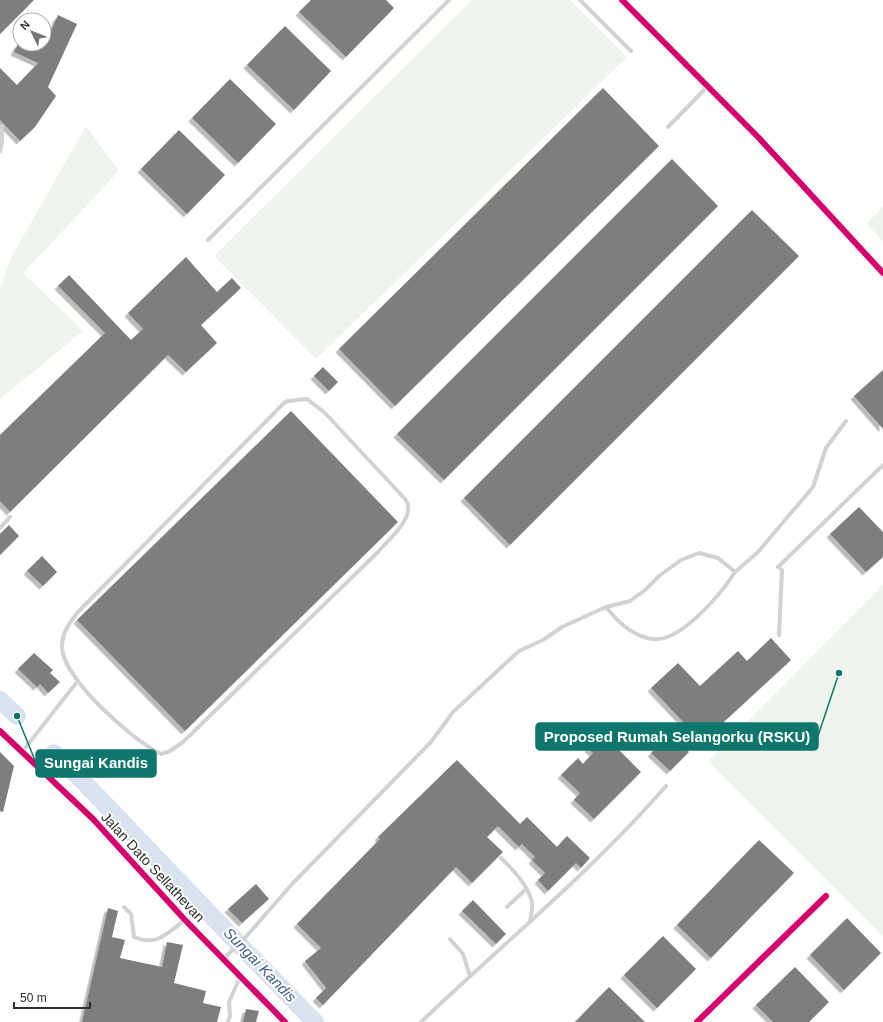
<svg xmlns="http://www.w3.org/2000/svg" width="883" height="1022" font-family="Arial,sans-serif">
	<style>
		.green { fill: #eef3ec }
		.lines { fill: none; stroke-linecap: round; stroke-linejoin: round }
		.river { stroke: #d9e2ef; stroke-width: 18 }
		.building { fill: #7e7e7e; filter: url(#shadow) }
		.lane { stroke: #d2d2d2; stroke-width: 4 }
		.street { stroke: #d2d2d2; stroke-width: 8 }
		.cycleway-casing { stroke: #fff; stroke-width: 8 }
		.cycleway { stroke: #d6006c; stroke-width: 6 }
		.labels { text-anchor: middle; stroke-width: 4; stroke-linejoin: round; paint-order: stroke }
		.street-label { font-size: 14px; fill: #2d2d2d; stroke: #fff }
		.water-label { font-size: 15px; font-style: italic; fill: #426087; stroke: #fff }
		.leader { fill: none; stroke: #0f766e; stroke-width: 1.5 }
		.callout-dot { fill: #0f766e; stroke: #fff; stroke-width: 1.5 }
		.callout { fill: #0f766e; stroke: #0f766e; stroke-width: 1.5 }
		.callout-label { font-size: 15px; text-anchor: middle; font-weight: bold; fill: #fff }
	</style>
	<defs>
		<filter id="shadow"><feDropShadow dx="-3.5" dy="3.5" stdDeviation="0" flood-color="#0004"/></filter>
	</defs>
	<rect width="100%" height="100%" fill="#fff"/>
	<g class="green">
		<polygon points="472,0 570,0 627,57 316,359 214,256"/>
		<polygon points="86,126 119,171 23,273 83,331 0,399 0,288 11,258"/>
		<polygon points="883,206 883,241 867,224"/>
		<polygon points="883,585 883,936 708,761"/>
	</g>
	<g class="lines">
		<g class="river">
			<polyline points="0,700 17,716"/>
			<polyline points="54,753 77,775 230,935 315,1022"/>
		</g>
	</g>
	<g class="building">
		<polygon points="0,0 34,0 0,34"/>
		<polygon points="311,0 386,0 394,8 346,57 299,12"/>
		<polygon points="58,15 77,24 48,87 56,96 35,127 20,141 0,120 0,68 17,85 38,63 14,52 18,44 44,44 44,33 49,35"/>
		<polygon points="285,26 331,71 294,110 247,65"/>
		<polygon points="230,79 276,124 238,163 192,118"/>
		<polygon points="603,88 659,146 395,406 339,349"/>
		<polygon points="179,130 225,175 187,214 141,169"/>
		<polygon points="672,159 718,206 444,480 397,434"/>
		<polygon points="752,210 799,256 510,545 464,498"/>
		<polygon points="186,257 217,292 232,278 241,288 201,325 217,343 186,372 168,355 10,512 0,501 0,435 105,333 58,286 69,275 131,340 143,329 128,313"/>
		<polygon points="323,367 338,382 329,391 314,376"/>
		<polygon points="883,370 883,429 854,396"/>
		<polygon points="291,411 398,522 185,731 77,620"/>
		<polygon points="859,507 883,532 883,557 866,572 830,534"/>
		<polygon points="9,525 19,536 0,555 0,534"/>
		<polygon points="42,556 57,572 43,586 27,571"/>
		<polygon points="771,638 791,660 702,742 651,688 678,663 700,686 738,651 747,661"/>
		<polygon points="34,653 53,670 50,673 60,682 48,693 40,684 37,687 18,669"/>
		<polygon points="602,733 641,772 594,819 574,800 580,793 561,775 578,758 583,764 593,753 588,748"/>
		<polygon points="670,734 689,752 670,771 651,753"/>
		<polygon points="0,752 14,766 3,812 0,811"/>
		<polygon points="457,760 520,824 527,817 557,847 567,836 590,858 581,868 576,863 548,891 538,880 545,873 532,860 535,857 522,844 519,847 498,826 487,837 503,852 472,883 456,867 323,1005 316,998 326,988 305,961 321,948 297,924 380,839 378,837"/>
		<polygon points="759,840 794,873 711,958 677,925"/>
		<polygon points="256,884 269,899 242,923 228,909"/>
		<polygon points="473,900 506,934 496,944 462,911"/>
		<polygon points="108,908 118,911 112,937 125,940 120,958 162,967 167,942 183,945 174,983 206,991 203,1003 221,1007 217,1022 82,1022"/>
		<polygon points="847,918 881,953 844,990 810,955"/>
		<polygon points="663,936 696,969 657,1008 624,975"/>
		<polygon points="795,967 829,1002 809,1022 773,1022 756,1005"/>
		<polygon points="609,987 645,1022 575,1022"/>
		<polygon points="246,1009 259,1011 256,1022 243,1022"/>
	</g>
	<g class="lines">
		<g class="lane">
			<polyline points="580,0 631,51"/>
			<polyline points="668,127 707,87"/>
			<polyline points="0,151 2,142 2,126"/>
			<polyline points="208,240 449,0"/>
			<path d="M307,399L325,413L406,500C417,517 387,541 377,553L183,742L170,751L161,754C133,741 61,677 62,646C62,633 70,622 77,613L284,403L288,401Z"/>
			<polyline points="0,528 10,517"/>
			<path d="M606,607C617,621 634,637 653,639C680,643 722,593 735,572"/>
			<polyline points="779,635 782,570 778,567 883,465"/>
			<polyline points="22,752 77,682"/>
			<path d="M501,858C514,871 527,884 532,902C533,907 531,915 530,921"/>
			<path d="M124,907L131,914L134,937C157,947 167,933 185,920"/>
			<polyline points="507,907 526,889"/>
			<polyline points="450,939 463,954 470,976"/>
			<polyline points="223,959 243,940 293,883 431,742 453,712 519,651 543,640 562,627 606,607 630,601 645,590 659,576 681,560 699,553 718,558 735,572 758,552 813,487 826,448 846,421"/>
			<polyline points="228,1022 230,1016 229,1002 240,977"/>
			<path d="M421,1022C503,944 592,871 666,786"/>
		</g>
		<g class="street">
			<polyline points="622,0 758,137 883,273"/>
			<polyline points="0,731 93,819 185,920 285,1022"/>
			<polyline points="697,1022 826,896"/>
		</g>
		<g class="cycleway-casing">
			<g id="cycleway">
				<polyline points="622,0 758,137 883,273"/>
				<polyline points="0,731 93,819 185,920 285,1022"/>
				<polyline points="697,1022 826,896"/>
			</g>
		</g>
		<use href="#cycleway" class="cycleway"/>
	</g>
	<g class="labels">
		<g class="street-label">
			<text transform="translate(153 867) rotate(47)" y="5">Jalan Dato Sellathevan</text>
		</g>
		<g class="water-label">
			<text transform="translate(260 965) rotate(46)" y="5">Sungai Kandis</text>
		</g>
	</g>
	<path class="leader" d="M839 673L818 736M17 716L36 763"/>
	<g class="callout-dot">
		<circle cx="839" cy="673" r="4"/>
		<circle cx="17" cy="716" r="4"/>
	</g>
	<g class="callout">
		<rect x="536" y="723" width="282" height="27" rx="4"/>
		<rect x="36" y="750" width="120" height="27" rx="4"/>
	</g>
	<g class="callout-label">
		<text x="677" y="742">Proposed Rumah Selangorku (RSKU)</text>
		<text x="96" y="768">Sungai Kandis</text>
	</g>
	<g transform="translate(32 32) rotate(313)"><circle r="19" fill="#ffffff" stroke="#ababab"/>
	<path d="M0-3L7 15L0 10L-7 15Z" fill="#767676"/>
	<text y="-6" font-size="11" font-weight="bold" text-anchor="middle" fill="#2d2d2d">N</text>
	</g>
	<path d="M14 1002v6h76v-6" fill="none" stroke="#2d2d2d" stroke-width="2"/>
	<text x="20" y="1002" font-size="12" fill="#2d2d2d" stroke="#ffffff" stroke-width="3" paint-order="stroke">50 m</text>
</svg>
